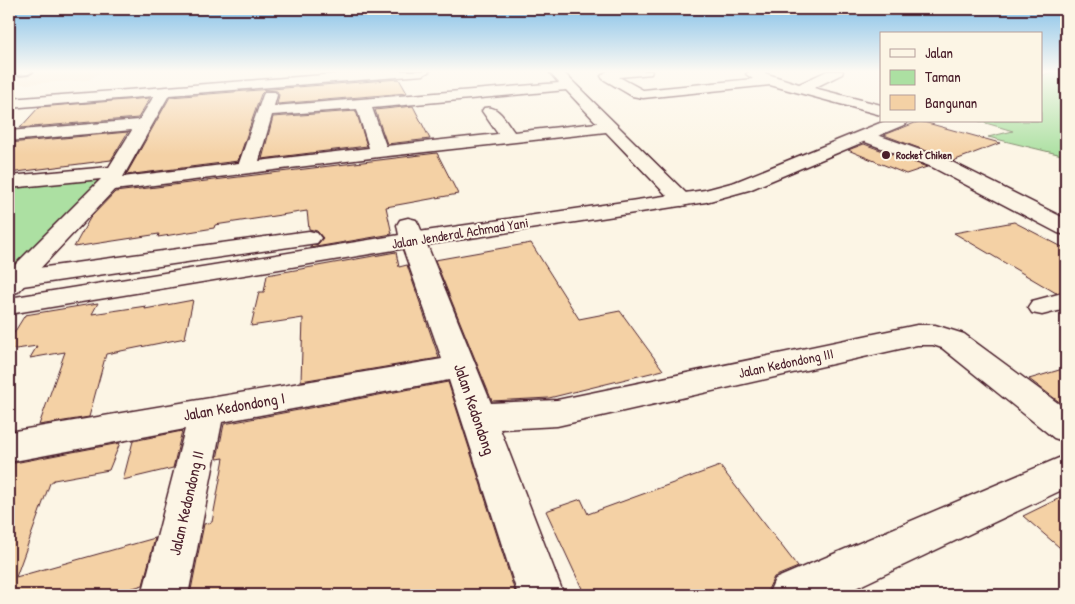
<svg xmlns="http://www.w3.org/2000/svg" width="1075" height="604" font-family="'Patrick Hand',sans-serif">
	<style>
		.built { fill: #faead2 }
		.green { fill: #ace0a2; stroke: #7b8066 }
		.building { fill: #f4d1a5; stroke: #4a1f2b }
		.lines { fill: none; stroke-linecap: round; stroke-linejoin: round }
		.service-casing { stroke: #4a1f2b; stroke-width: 4 }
		.minor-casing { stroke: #4a1f2b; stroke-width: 3 }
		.secondary-casing { stroke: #4a1f2b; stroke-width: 3 }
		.service { fill: #fcf5e5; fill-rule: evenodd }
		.minor { fill: #fcf5e5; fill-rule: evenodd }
		.secondary { fill: #fcf5e5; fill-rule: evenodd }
		.poi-dot { fill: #4a1f2b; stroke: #fcf5e5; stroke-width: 2 }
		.labels { text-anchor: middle; stroke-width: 4; stroke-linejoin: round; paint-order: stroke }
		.far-poi-label { font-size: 11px; font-weight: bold; fill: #4a1f2b; stroke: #fcf5e5; text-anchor: start }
		.street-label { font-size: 14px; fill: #4a1f2b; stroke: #fcf5e5 }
		.near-street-label { font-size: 16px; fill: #4a1f2b; stroke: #fcf5e5 }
	</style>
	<rect width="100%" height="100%" fill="#fcf5e5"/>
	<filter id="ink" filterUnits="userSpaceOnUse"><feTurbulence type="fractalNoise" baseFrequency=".02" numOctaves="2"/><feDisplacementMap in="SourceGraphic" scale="10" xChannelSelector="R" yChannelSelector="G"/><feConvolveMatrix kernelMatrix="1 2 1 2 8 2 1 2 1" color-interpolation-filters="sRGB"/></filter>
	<g filter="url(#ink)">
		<polygon class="built" points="9,71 102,71 89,80 9,85"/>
		<g class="green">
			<polygon points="1054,71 1066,71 1066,156 988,137 1013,131 979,121 1041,121 1041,76"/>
			<polygon points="102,176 96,187 9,271 9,185"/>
		</g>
		<g class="building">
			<polygon points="399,79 407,93 277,104 279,95 277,91 265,90 261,94 238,161 126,175 170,97"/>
			<polygon points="150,98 138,118 20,128 39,107"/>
			<polygon points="413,106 430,139 387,144 375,110"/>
			<polygon points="356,111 367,146 262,159 273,117"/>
			<polygon points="920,121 1000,143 953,161 884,135"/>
			<polygon points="128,132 111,160 9,173 9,143"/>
			<polygon points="864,144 927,167 906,174 848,150"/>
			<polygon points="437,153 458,194 386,207 392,234 310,248 310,246 318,244 323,238 317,231 309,229 307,211 215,225 214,228 158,237 159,234 74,247 90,218 115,192"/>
			<polygon points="1014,222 1066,249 1066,290 1056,293 954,233"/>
			<polygon points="531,243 579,319 620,311 663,370 549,398 492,401 435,260"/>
			<polygon points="396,252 399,267 407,265 439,358 301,381 303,318 251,326 259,292 264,292 267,275"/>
			<polygon points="193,300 185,338 106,354 89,417 39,425 65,352 30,358 37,346 9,350 9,341 25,315 98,303 92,314 146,306 145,309"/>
			<polygon points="1066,368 1066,407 1029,379"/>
			<polygon points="448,382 516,595 190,595 204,524 212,522 224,458 217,459 224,424"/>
			<polygon points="182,431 173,468 123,480 133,441"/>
			<polygon points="120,443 109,470 54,480 50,483 16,577 155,538 143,585 109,595 9,595 9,464"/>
			<polygon points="720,466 798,567 774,577 766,594 764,595 585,595 546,511 581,499 588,514"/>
			<polygon points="1066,495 1066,553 1023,516"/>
		</g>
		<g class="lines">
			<g class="service-casing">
				<polygon id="service" points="9,71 33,71 28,74 9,76"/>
			</g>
			<g class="minor-casing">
				<g id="minor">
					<path d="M375,71H430L423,75L169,95L123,177L239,163L263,95L265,92H275L277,95L274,106L559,83L550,73L552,71H562L693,200L689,204L682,206L675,204L606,132L379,157L114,190L18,292L9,294V271L101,179L9,188V176L109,167L132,130L9,141V131L139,120L154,96L9,108V99ZM566,90L597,123L514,132C506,122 499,104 484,108L482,111L498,134L386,146L372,108ZM357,109L369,148L259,161L272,115Z"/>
					<polygon points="607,71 652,71 651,74 619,77 643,90 753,79 746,74 750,71 758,71 799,84 827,71 843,71 842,74 814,88 881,105 881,115 770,85 643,98 632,96 603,79 601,76"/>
					<polygon points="866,131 946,159 1066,219 1066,235 1058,233 932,167 860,140 857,136 860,132"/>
					<polygon points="408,218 416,220 419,225 491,403 557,400 917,325 935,325 964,334 1066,409 1066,442 1054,438 942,348 933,345 917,345 557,426 500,429 564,595 518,595 449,380 222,422 188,595 142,595 185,429 9,462 9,432 442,359 400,240 397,225 400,220"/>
					<polygon points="1066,292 1066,309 1042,315 1032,313 1028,307 1032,301"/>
					<polygon points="1066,455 1066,488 841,595 768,595 775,579"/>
				</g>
			</g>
			<g class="secondary-casing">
				<g id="secondary">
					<polygon points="885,121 908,121 906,124 749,190 706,202 412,247 9,314 9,298 412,233 705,190 735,182"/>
					<polygon points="309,231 317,233 321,238 317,243 9,288 9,272"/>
				</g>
			</g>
			<use href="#service" class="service"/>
			<use href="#minor" class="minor"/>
			<use href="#secondary" class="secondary"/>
		</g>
	</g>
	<linearGradient id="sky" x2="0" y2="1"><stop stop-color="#82c0e9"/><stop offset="0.46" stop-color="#fefaf3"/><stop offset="1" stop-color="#fefaf3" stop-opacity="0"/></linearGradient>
	<rect width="1075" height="155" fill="url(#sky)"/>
	<circle class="poi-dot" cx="886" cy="155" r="5"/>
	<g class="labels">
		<g class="far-poi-label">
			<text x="896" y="159">Rocket Chiken</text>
		</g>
		<g class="street-label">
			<text transform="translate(460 233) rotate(-9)" y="5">Jalan Jenderal Achmad Yani</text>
			<text transform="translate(786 363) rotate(-12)" y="5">Jalan Kedondong III</text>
		</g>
		<g class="near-street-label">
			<text transform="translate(234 406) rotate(-10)" y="6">Jalan Kedondong I</text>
			<text transform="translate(475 409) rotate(71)" y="6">Jalan Kedondong</text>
			<text transform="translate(186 503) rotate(-77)" y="6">Jalan Kedondong II</text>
		</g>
	</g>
	<rect width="1075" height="604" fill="none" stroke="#fcf5e5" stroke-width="30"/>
	<rect x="15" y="15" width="1045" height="574" fill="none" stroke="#4a1f2b" stroke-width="2" filter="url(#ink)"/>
	<rect x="880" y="32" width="162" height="90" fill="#fcf5e5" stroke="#b59f9b"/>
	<rect x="890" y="49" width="25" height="8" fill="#fcf5e5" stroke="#b59f9b"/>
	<text x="925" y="58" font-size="15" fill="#4a1f2b">Jalan</text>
	<rect x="890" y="70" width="25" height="15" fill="#ace0a2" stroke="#b59f9b"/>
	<text x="925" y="82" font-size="15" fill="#4a1f2b">Taman</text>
	<rect x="890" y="95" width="25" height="15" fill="#f4d1a5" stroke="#b59f9b"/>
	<text x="925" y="108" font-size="15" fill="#4a1f2b">Bangunan</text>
</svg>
